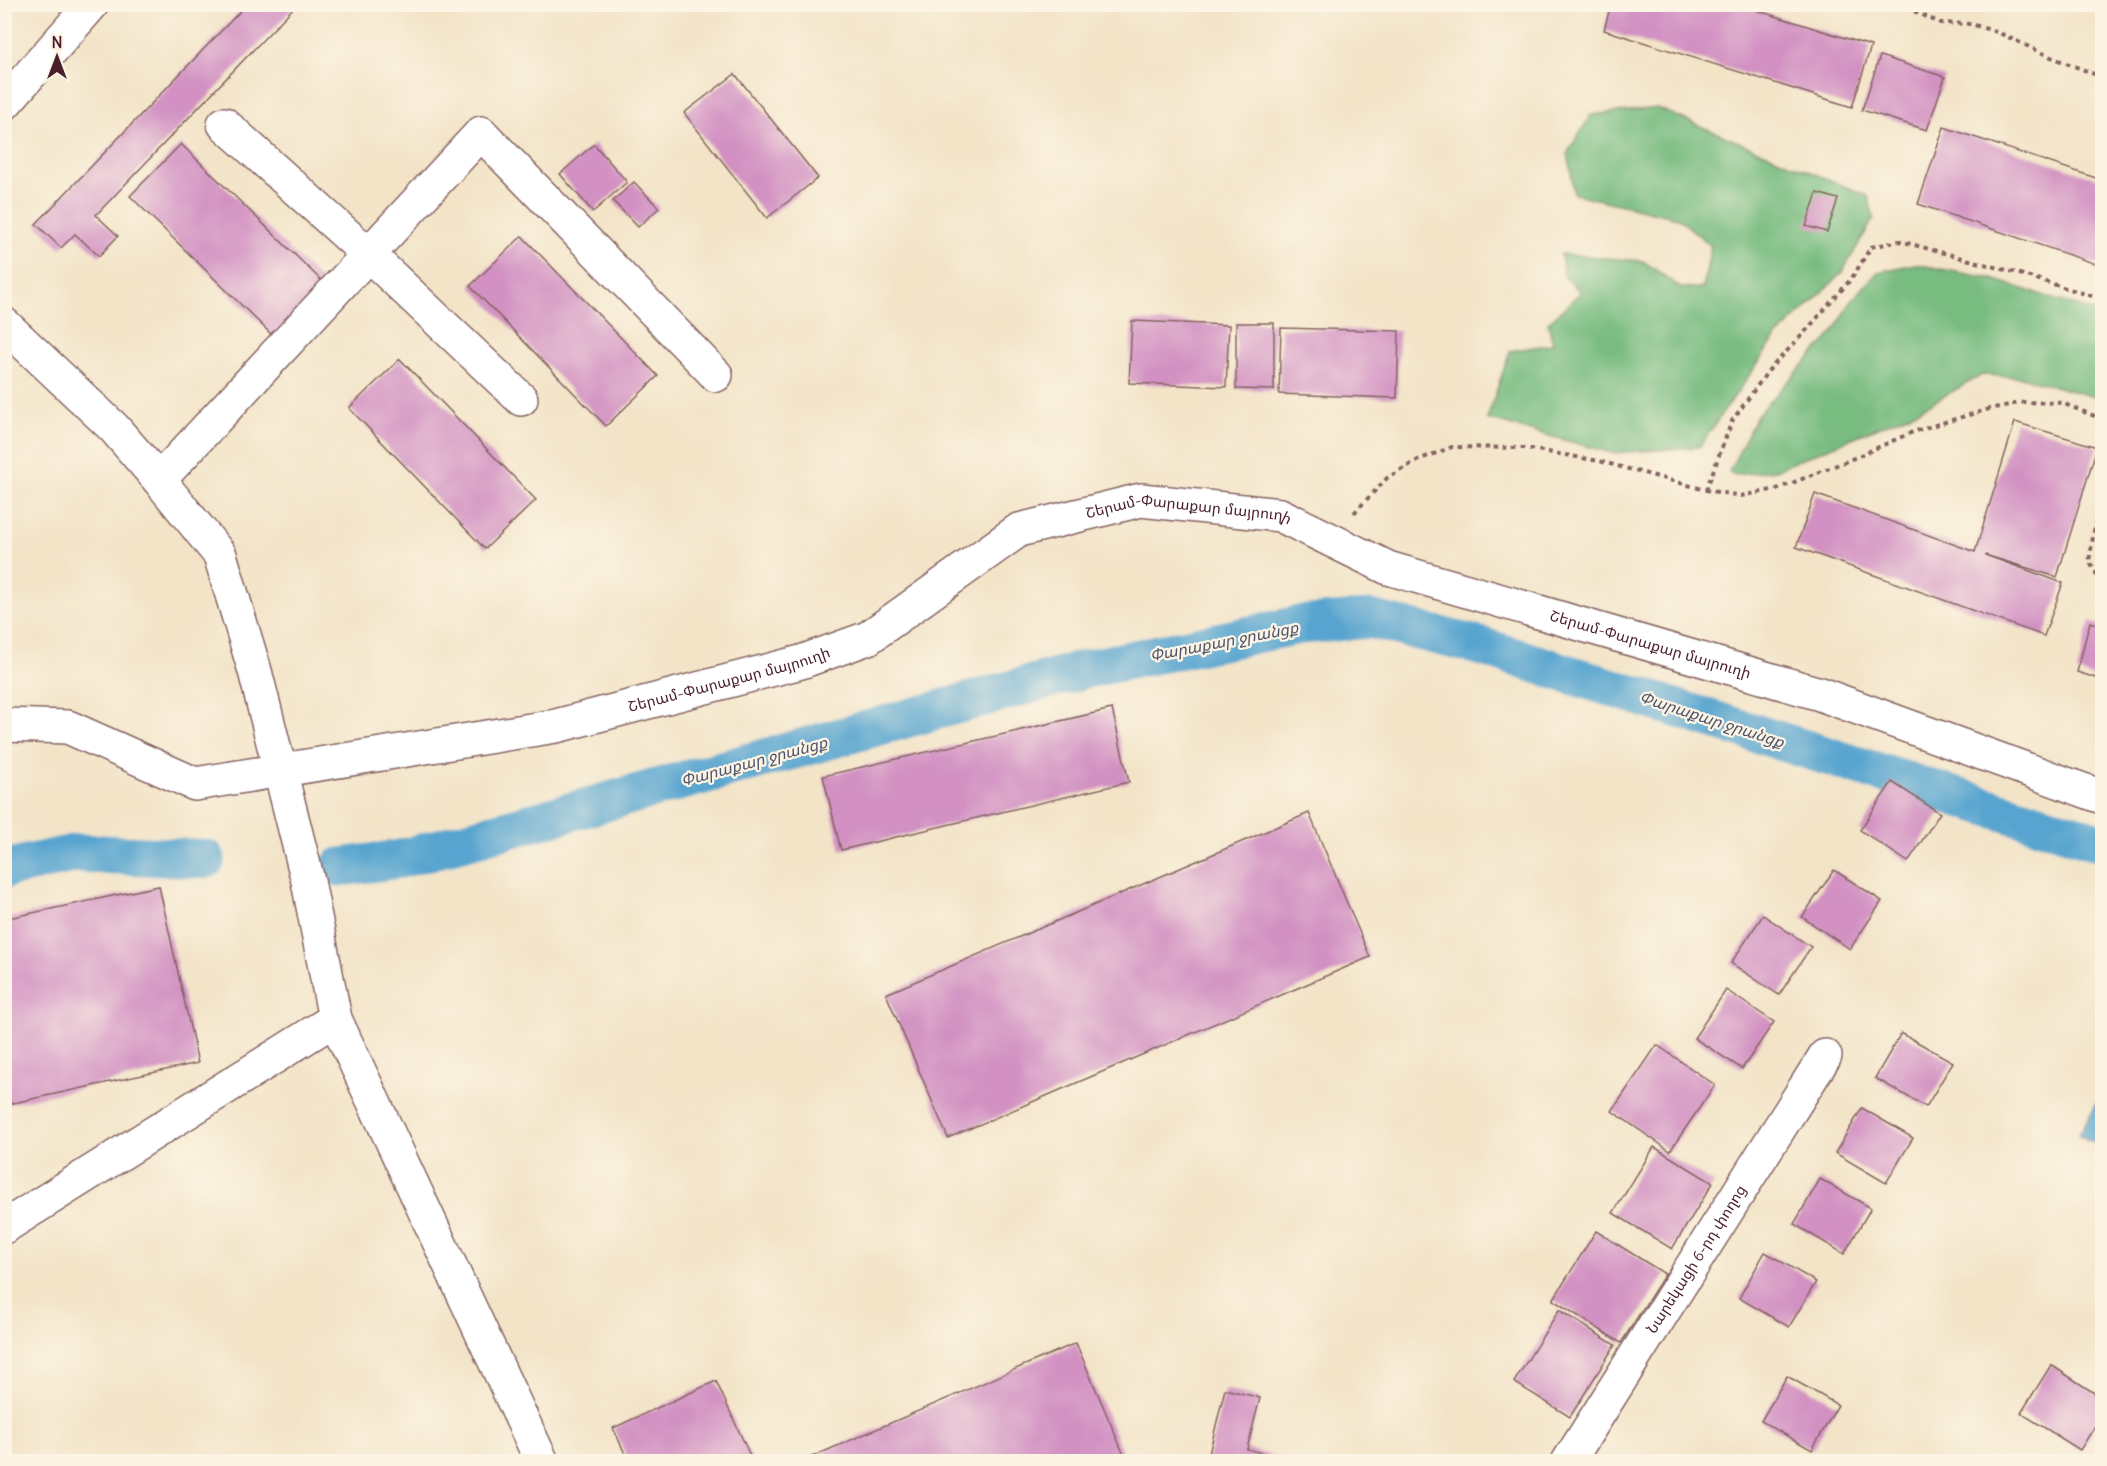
<svg xmlns="http://www.w3.org/2000/svg" width="2107" height="1466" font-family="Delius,'Noto Sans Armenian',sans-serif">
	<style>
		.forest { fill: #78bc80; stroke: #616e56; stroke-width: 1.5 }
		.water { fill: #56a4cf; stroke: #50627d; stroke-width: 1.5 }
		.lines { fill: none; stroke-linecap: round; stroke-linejoin: round }
		.canal { stroke: #56a4cf; stroke-width: 39 }
		.building { fill: #d291c2 }
		.minor-casing { stroke: #856462; stroke-width: 36 }
		.major-casing { stroke: #856462; stroke-width: 36 }
		.path { stroke: #856462; stroke-width: 4; stroke-dasharray: 4.5 4.5; stroke-linecap: butt }
		.minor { stroke: #fff; stroke-width: 33 }
		.major { stroke: #fff; stroke-width: 33 }
		.labels { text-anchor: middle; stroke-width: 4.5; stroke-linejoin: round; paint-order: stroke }
		.street-label { font-size: 15px; fill: #4a1f2b; stroke: #fcf5e5 }
		.water-label { font-size: 16px; font-style: italic; fill: #4f546d; stroke: #fcf5e5 }
	</style>
	<rect width="100%" height="100%" fill="#fcf5e5"/>
	<filter id="ink" filterUnits="userSpaceOnUse"><feTurbulence type="fractalNoise" baseFrequency=".0167" numOctaves="2"/><feDisplacementMap in="SourceGraphic" scale="12" xChannelSelector="R" yChannelSelector="G"/><feConvolveMatrix kernelMatrix="1 2 1 2 8 2 1 2 1" color-interpolation-filters="sRGB"/></filter>
	<filter id="wash" filterUnits="userSpaceOnUse"><feTurbulence type="fractalNoise" baseFrequency=".008" numOctaves="4" result="noise"/><feDisplacementMap in="SourceGraphic" scale="24" xChannelSelector="R" yChannelSelector="G"/><feGaussianBlur stdDeviation="1.35" result="paint"/><feColorMatrix in="noise" values="0 0 0 0 0 0 0 0 0 0 0 0 0 0 0 0 0 1.4 0 .05"/><feComposite in="paint" operator="in"/></filter>
	<g filter="url(#wash)">
		<rect width="100%" height="100%" fill="#f3e4c8"/>
		<g class="forest">
			<polygon points="1657,108 1868,196 1874,218 1841,274 1776,337 1699,447 1612,453 1487,419 1510,351 1553,344 1548,323 1581,292 1564,276 1561,254 1643,261 1681,288 1703,288 1711,246 1678,218 1574,194 1568,152 1591,115"/>
			<polygon points="1915,264 1989,278 2102,314 2102,399 2021,377 1982,375 1917,411 1775,470 1736,475 1729,472 1757,415 1833,333 1852,300 1878,272"/>
		</g>
		<polygon class="water" points="2102,1094 2102,1141 2100,1146 2079,1135"/>
		<g class="lines">
			<g class="canal">
				<polyline points="340,867 400,859 1086,669 1299,625 1370,619 1480,646 2102,843"/>
				<polyline points="4,869 77,853 206,859"/>
			</g>
		</g>
		<g id="blocks">
			<g class="building">
				<polygon points="247,4 297,4 96,215 118,236 99,256 75,234 61,248 36,224"/>
				<polygon points="1611,4 1737,4 1871,46 1852,107 1604,30"/>
				<polygon points="1880,56 1945,77 1927,130 1862,110"/>
				<polygon points="735,74 818,178 767,218 684,113"/>
				<polygon points="1944,127 2102,180 2102,266 1918,204"/>
				<polygon points="181,144 324,283 273,336 130,196"/>
				<polygon points="594,144 627,182 593,212 560,174"/>
				<polygon points="634,182 659,208 638,227 613,201"/>
				<polygon points="1817,193 1838,199 1827,232 1806,226"/>
				<polygon points="522,236 658,376 606,426 470,286"/>
				<polygon points="1132,321 1229,325 1226,387 1129,383"/>
				<polygon points="1236,323 1274,323 1274,390 1236,389"/>
				<polygon points="1281,328 1399,331 1397,398 1279,394"/>
				<polygon points="400,359 536,500 485,549 349,408"/>
				<polygon points="2015,422 2097,447 2057,577 1985,555 2063,583 2044,636 1796,547 1815,494 1975,552"/>
				<polygon points="2090,622 2102,626 2102,680 2077,672"/>
				<polygon points="1112,709 1129,782 841,850 823,776"/>
				<polygon points="1892,782 1940,813 1908,862 1860,830"/>
				<polygon points="1309,813 1370,957 948,1138 886,994"/>
				<polygon points="1834,870 1882,901 1850,949 1802,917"/>
				<polygon points="159,886 198,1063 4,1105 4,919"/>
				<polygon points="1763,915 1811,947 1779,995 1731,963"/>
				<polygon points="1726,990 1774,1022 1742,1069 1694,1038"/>
				<polygon points="1901,1033 1953,1062 1926,1107 1875,1078"/>
				<polygon points="1657,1045 1715,1085 1670,1151 1612,1111"/>
				<polygon points="1862,1108 1913,1138 1886,1183 1835,1153"/>
				<polygon points="1654,1147 1713,1183 1672,1249 1613,1213"/>
				<polygon points="1820,1179 1871,1208 1844,1254 1794,1224"/>
				<polygon points="1596,1231 1665,1274 1621,1343 1553,1300"/>
				<polygon points="1765,1252 1816,1282 1789,1327 1739,1298"/>
				<polygon points="1559,1310 1615,1345 1570,1417 1514,1382"/>
				<polygon points="1076,1343 1127,1462 800,1462"/>
				<polygon points="2051,1365 2102,1398 2102,1415 2080,1450 2021,1413"/>
				<polygon points="1787,1376 1838,1405 1812,1450 1761,1421"/>
				<polygon points="716,1381 753,1462 629,1462 613,1428"/>
				<polygon points="1225,1389 1260,1398 1247,1449 1285,1459 1284,1462 1207,1462"/>
			</g>
		</g>
	</g>
	<g filter="url(#ink)">
		<use href="#blocks" fill-opacity="0" stroke="#856462" stroke-width="1.5"/>
		<g class="lines">
			<g class="minor-casing">
				<g id="minor">
					<polyline points="4,104 92,4"/>
					<polyline points="224,124 368,254 521,399"/>
					<polyline points="159,480 481,133 716,375"/>
					<path id="s1" d="M4,725L68,727L195,784L556,726L801,662L868,638L1019,530L1141,500L1280,515L1388,568L1820,694L2102,797"/>
					<polyline points="4,1227 335,1019"/>
					<path id="s2" d="M1568,1462L1825,1056"/>
				</g>
			</g>
			<g class="major-casing">
				<polyline id="major" points="4,324 114,428 159,480 220,555 255,671 308,881 335,1019 542,1462"/>
			</g>
			<g class="path">
				<polyline points="1898,4 1940,23 1971,24 1997,32 2051,57 2102,77"/>
				<polyline points="2102,484 2089,561 2102,583"/>
				<polyline points="1706,490 1732,421 1768,371 1804,333 1852,278 1871,247 1900,241 2010,271 2102,299"/>
				<polyline points="1354,513 1387,478 1418,460 1452,447 1525,448 1599,461 1706,490 1741,496 1777,489 1847,461 1915,431 1989,409 2024,402 2062,403 2097,417 2102,422"/>
			</g>
			<use href="#minor" class="minor"/>
			<use href="#major" class="major"/>
		</g>
	</g>
	<g class="labels">
		<g class="street-label">
			<text dy="5" stroke="none"><textPath href="#s1" startOffset="1252">Շերամ-Փարաքար մայրուղի</textPath></text>
			<text dy="5" stroke="none"><textPath href="#s1" startOffset="1738">Շերամ-Փարաքար մայրուղի</textPath></text>
			<text dy="5" stroke="none"><textPath href="#s1" startOffset="748">Շերամ-Փարաքար մայրուղի</textPath></text>
			<text dy="5" stroke="none"><textPath href="#s2" startOffset="240">Նարեկացի 6-րդ փողոց</textPath></text>
		</g>
		<g class="water-label">
			<text transform="translate(1224 641) rotate(-11)" y="6">Փարաքար ջրանցք</text>
			<text transform="translate(1712 719) rotate(18)" y="6">Փարաքար ջրանցք</text>
			<text transform="translate(754 761) rotate(-15)" y="6">Փարաքար ջրանցք</text>
		</g>
	</g>
	<rect width="2107" height="1466" fill="none" stroke="#fcf5e5" stroke-width="24"/>
	<g transform="translate(57 57)" stroke="#fcf5e5" stroke-width="4.5" paint-order="stroke">
	<path d="M0-4.5L10 22L0 15L-10 22Z" fill="#4a1f2b"/>
	<text y="-9" font-size="16" font-weight="bold" text-anchor="middle" fill="#4a1f2b">N</text>
	</g>
</svg>
